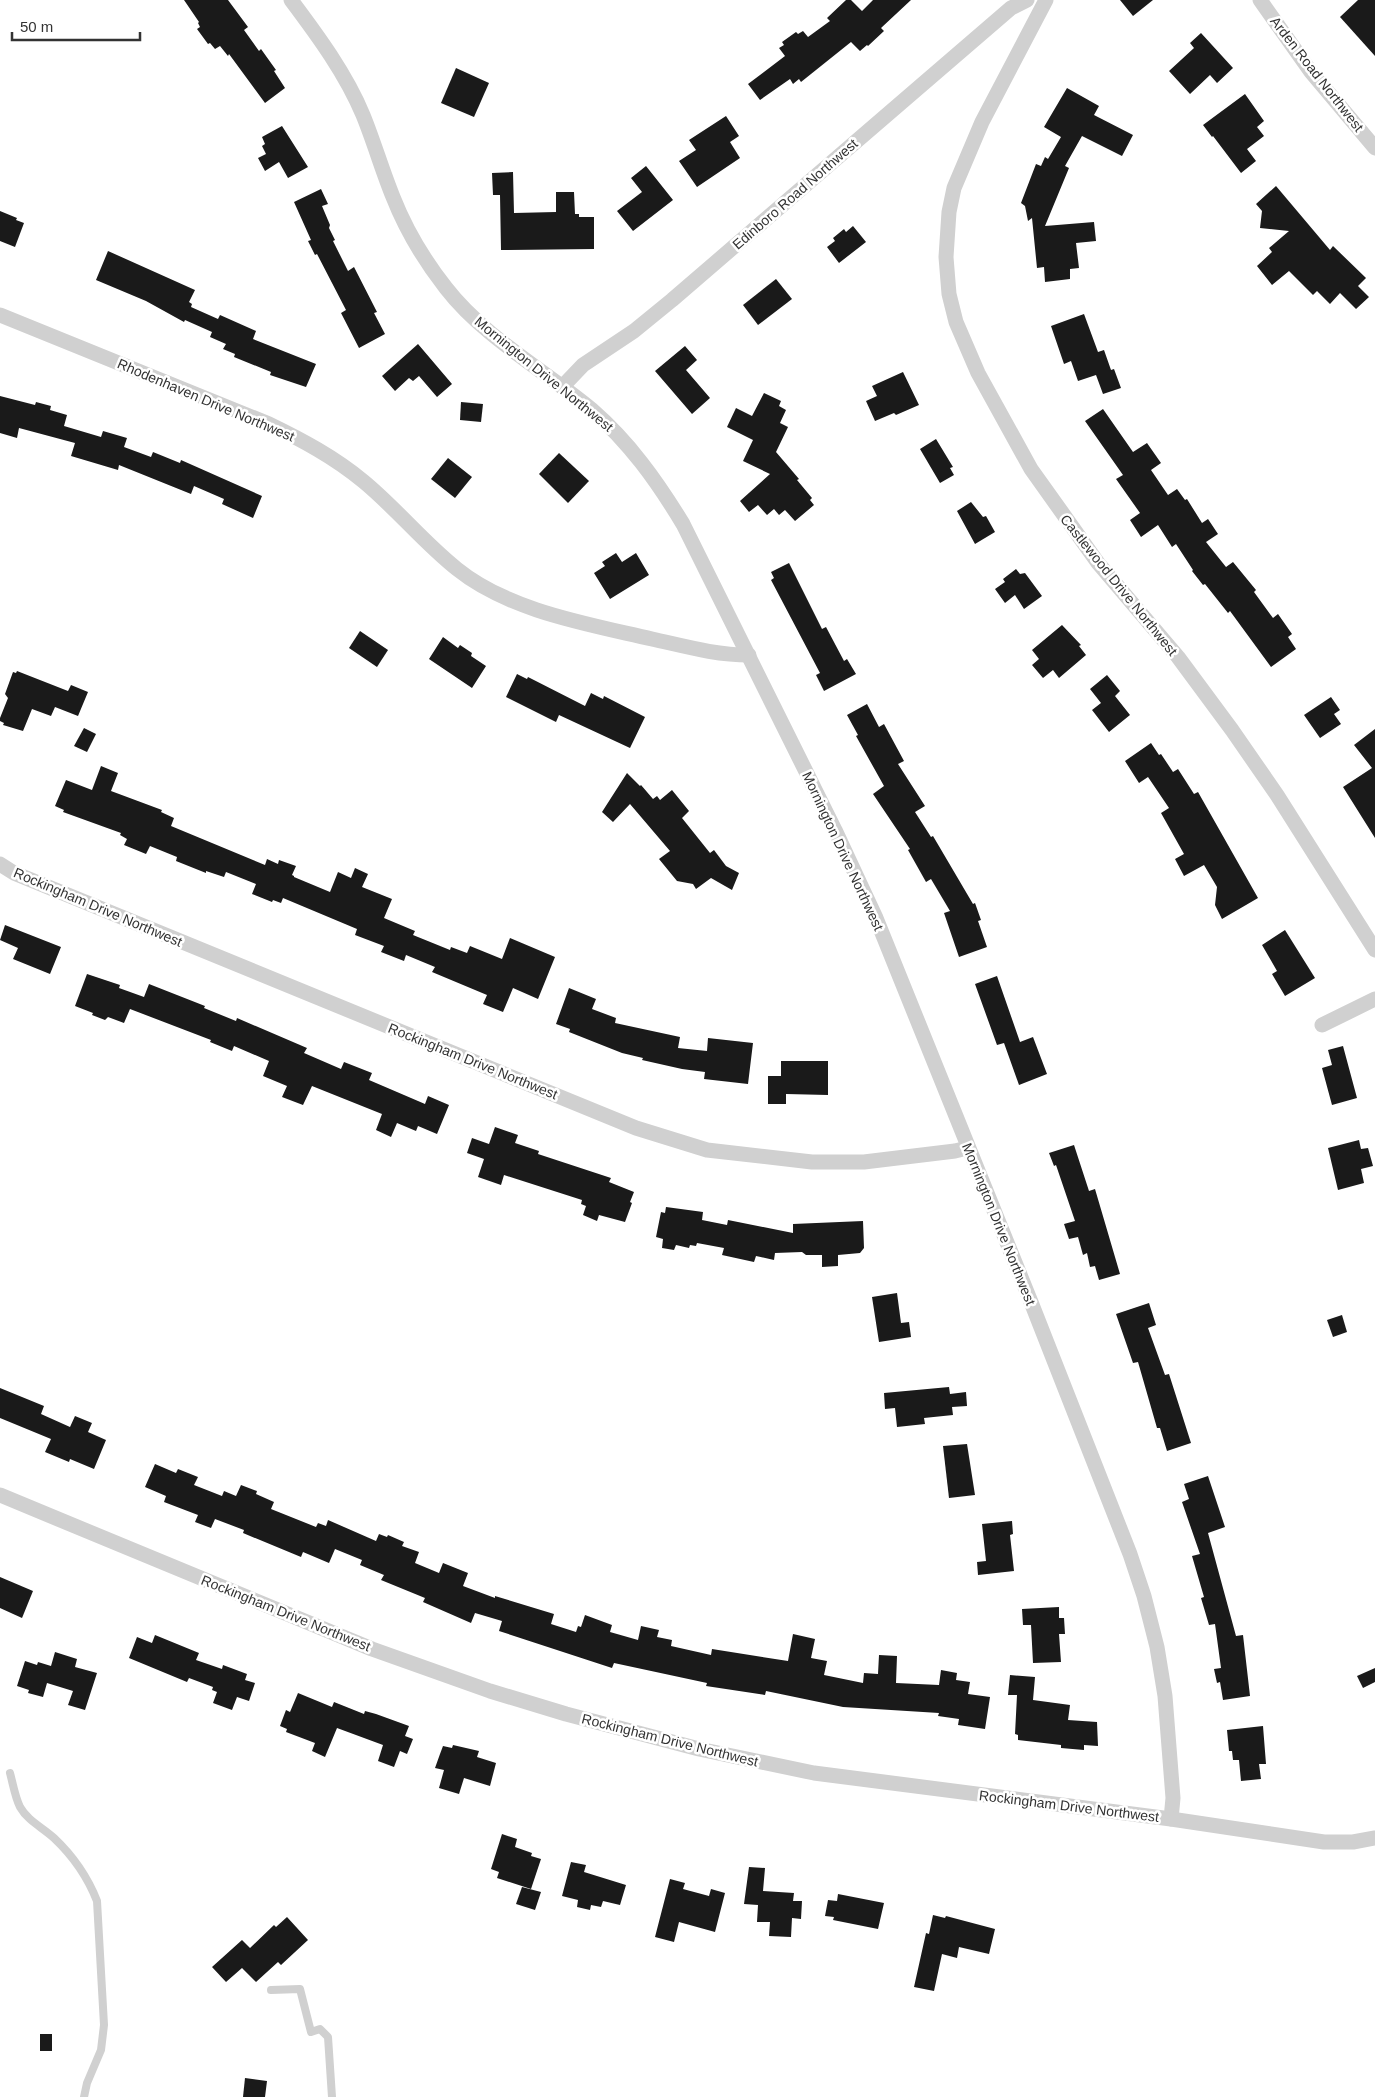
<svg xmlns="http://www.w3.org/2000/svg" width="1375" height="2097" font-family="Arial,sans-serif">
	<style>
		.building { fill: #1a1a1a }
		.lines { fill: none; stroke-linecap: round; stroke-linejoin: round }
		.service { stroke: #d0d0d0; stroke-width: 8 }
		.minor { stroke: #d0d0d0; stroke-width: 15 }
		.labels { text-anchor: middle; stroke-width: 5; stroke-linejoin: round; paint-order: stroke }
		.street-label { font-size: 14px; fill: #333; stroke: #fff }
	</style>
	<rect width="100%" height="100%" fill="#fff"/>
	<g class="building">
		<polygon points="184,0 228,0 248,27 244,30 259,51 261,49 276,70 274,71 285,88 265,103 229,54 228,56 220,46 215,49 210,43 208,44 197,29 200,27 198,23 199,22"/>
		<polygon points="846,0 851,0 862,11 873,0 911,0 881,28 884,31 868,46 867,45 860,51 851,42 801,82 799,79 793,84 790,79 760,100 748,84 785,56 779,48 784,45 782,42 796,32 798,34 803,31 808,37 830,21 827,18"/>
		<polygon points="1120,0 1153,0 1133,16"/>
		<polygon points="1358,0 1375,0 1375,56 1340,17"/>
		<polygon points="1201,33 1233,68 1217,83 1210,75 1190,94 1169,71 1194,48 1190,43"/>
		<polygon points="456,68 489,83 474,117 441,103"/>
		<polygon points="1067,88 1099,106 1094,115 1133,135 1122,156 1082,136 1065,166 1069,168 1045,226 1094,222 1096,241 1076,243 1079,268 1070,269 1070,279 1045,282 1044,267 1037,268 1032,218 1028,221 1025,206 1021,203 1036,164 1041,166 1045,157 1048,159 1061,137 1044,127"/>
		<polygon points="1245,94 1264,121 1257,127 1264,136 1247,149 1256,161 1241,173 1213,136 1212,137 1203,125"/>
		<polygon points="726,116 739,136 730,142 740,158 697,187 679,161 696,150 689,140"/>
		<polygon points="282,126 308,167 288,178 279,162 265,171 258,158 266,154 262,146 265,144 262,137"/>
		<polygon points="646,166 673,200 633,231 617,211 642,192 631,178"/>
		<polygon points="513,172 514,213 556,212 556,192 574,192 575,214 579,214 579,217 594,217 594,249 501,250 500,195 493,195 492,173"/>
		<polygon points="1276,186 1330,250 1333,246 1366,278 1358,286 1369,297 1356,309 1340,293 1330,304 1317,291 1313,295 1289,271 1272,285 1257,266 1272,252 1269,248 1289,231 1260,228 1262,211 1256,204"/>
		<polygon points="321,189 328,204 322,206 330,225 329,228 335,240 333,241 348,271 354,267 377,312 374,313 385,334 359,348 341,313 346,310 317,254 315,255 308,241 311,240 294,202"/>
		<polygon points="0,211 17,218 16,220 24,223 15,247 0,241"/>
		<polygon points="853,226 866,242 839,263 827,247 835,241 833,238 844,229 846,232"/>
		<polygon points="108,251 195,290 189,302 192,304 191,307 218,319 220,315 256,331 253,339 316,364 306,387 270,375 271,372 234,357 235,354 223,349 226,344 210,337 212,332 185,320 184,322 146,301 96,280"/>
		<polygon points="776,279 792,299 758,325 743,305"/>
		<polygon points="1084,314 1098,352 1104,350 1111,370 1114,369 1121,388 1103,394 1096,375 1078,381 1071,361 1064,364 1051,326"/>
		<polygon points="418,344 452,384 437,397 419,376 413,381 409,378 395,391 382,376"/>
		<polygon points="685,346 697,360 686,370 710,398 692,414 655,371"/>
		<polygon points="903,372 919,405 896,415 894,413 875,421 866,401 877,396 872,386"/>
		<polygon points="764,393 781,401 779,406 786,410 780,423 788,427 776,452 799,479 797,480 812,498 810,500 814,505 795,521 785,510 779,515 774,509 767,515 758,505 749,512 740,501 770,474 743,461 753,440 727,427 736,408 752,416"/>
		<polygon points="0,396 35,405 36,402 51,406 50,410 67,415 64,426 101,437 103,431 127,438 124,447 151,457 153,452 180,463 181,460 262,496 253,518 222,504 224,499 194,486 191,494 119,465 118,470 71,456 75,443 19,428 17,438 0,433"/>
		<polygon points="461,402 483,404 481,422 460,420"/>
		<polygon points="1103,409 1133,452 1147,443 1161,463 1151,470 1168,495 1177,489 1185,500 1187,499 1202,523 1208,519 1218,534 1206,542 1226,567 1233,562 1256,590 1254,592 1273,618 1278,614 1292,634 1288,637 1296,649 1271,667 1230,611 1228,613 1205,584 1203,585 1192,571 1193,570 1176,544 1172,547 1158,525 1141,537 1130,520 1140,513 1116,479 1123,475 1085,421"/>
		<polygon points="936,439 953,467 950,468 954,475 940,483 920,449"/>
		<polygon points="559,453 589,481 568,503 539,474"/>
		<polygon points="448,458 472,477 455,498 431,479"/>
		<polygon points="971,502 983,517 986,516 995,532 975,544 957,511"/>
		<polygon points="616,553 622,562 636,553 649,575 610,599 594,573 605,566 602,562"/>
		<polygon points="789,563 822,629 826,627 844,661 847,659 856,674 824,691 816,675 820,673 771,580 774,578 771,572"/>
		<polygon points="1016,569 1020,574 1025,573 1042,596 1024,609 1015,595 1005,603 995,589 1005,582 1003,579"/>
		<polygon points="1062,625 1081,645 1079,646 1086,655 1059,678 1053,670 1043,678 1032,665 1039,659 1032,650"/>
		<polygon points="360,631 388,650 377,667 349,648"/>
		<polygon points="443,637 458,648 460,645 472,653 471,656 486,666 472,688 429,659"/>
		<polygon points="17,671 68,691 71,685 88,692 78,716 55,707 51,716 32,709 23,731 3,725 4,723 0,721 0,718 8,698 5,694 13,672 16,673"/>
		<polygon points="517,674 527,679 528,677 585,706 591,693 603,699 604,696 645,717 630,748 559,715 556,722 506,697"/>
		<polygon points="1107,675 1120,691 1115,696 1130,715 1109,732 1092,710 1101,703 1090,689"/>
		<polygon points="1331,697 1340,710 1334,714 1341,724 1320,738 1304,715"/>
		<polygon points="867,704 879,727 884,724 904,761 898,764 925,806 915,812 931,837 933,836 973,904 975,903 981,920 978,921 987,947 959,957 944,913 950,911 931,879 926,882 908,850 910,849 873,794 884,786 856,736 858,735 847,715"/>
		<polygon points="84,728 96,734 87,752 74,746"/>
		<polygon points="1375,729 1375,838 1343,787 1372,768 1354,745"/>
		<polygon points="1151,743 1159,755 1161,754 1173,772 1178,769 1194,794 1198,792 1258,898 1222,919 1215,905 1217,887 1204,865 1184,876 1175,859 1184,854 1161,813 1169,808 1148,777 1139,783 1125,761"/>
		<polygon points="101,766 118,773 111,791 162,810 161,812 174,818 171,826 265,865 267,859 278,864 279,860 296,866 292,875 294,876 294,877 330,892 338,872 351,878 355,868 368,874 362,887 392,899 384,918 415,931 413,935 450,950 451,947 467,953 470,946 502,959 510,938 555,957 538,999 513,988 503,1012 483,1004 487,995 432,972 435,967 406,955 404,961 381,952 384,946 355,935 357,929 283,898 281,903 273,900 272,902 252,894 256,884 226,872 224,877 206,871 206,873 176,861 177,857 150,846 146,854 124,845 127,839 120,835 121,833 63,812 64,810 55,806 66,780 92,790"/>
		<polygon points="627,773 640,786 641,785 653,799 657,796 660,800 672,790 689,811 682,818 710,853 714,850 726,866 739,873 732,890 711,878 696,889 693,884 677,881 659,859 670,851 630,804 613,822 602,812"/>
		<polygon points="5,925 61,947 50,974 13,959 18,948 0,940"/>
		<polygon points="1285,930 1315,978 1285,996 1272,974 1277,971 1262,945"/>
		<polygon points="87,974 120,985 119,988 144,997 149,984 205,1006 204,1008 236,1021 237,1018 307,1048 304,1053 341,1069 344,1062 372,1073 369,1080 425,1104 428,1096 449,1105 437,1134 418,1126 416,1131 397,1123 391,1137 376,1130 382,1114 312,1086 303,1105 282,1097 287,1086 263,1076 269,1061 234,1046 232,1051 210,1042 211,1040 130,1009 124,1023 108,1017 105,1020 92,1015 93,1013 75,1006"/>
		<polygon points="997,976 1020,1042 1033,1037 1047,1074 1019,1085 1004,1043 997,1045 975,984"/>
		<polygon points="569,988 596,999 592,1009 616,1018 615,1023 680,1037 678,1048 707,1051 708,1038 753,1043 748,1084 704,1079 705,1072 682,1069 642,1060 643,1058 622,1053 569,1032 570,1029 556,1024"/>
		<polygon points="1343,1046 1357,1098 1332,1105 1322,1068 1332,1065 1328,1050"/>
		<polygon points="781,1061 828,1061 828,1095 786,1094 786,1104 768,1104 768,1076 781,1076"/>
		<polygon points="495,1127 518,1135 515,1143 539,1151 538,1154 611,1178 609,1182 634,1192 630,1202 632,1203 625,1222 599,1215 597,1221 583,1215 586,1206 581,1204 582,1200 504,1175 501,1185 478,1177 484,1159 467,1153 472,1138 489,1144"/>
		<polygon points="1359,1140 1361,1149 1368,1148 1373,1166 1361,1169 1364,1183 1338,1190 1328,1148"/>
		<polygon points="1074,1145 1089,1191 1095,1189 1120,1274 1099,1280 1095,1266 1090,1267 1087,1253 1083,1255 1078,1237 1069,1239 1064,1224 1075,1221 1056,1165 1054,1166 1049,1153"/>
		<polygon points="666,1207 703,1212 702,1220 727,1225 728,1220 793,1233 793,1224 863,1221 864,1248 860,1253 838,1255 838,1266 822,1267 822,1255 806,1255 802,1252 775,1253 774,1260 756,1256 754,1262 722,1255 724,1248 697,1243 696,1246 690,1245 689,1248 676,1245 674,1250 662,1248 663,1239 656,1237 661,1212 665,1213"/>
		<polygon points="897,1293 901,1323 909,1322 911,1337 879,1342 872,1297"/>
		<polygon points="1149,1303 1156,1325 1148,1328 1165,1375 1169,1374 1191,1443 1167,1451 1160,1428 1157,1428 1138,1362 1133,1363 1116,1314"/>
		<polygon points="1342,1315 1347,1332 1333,1337 1327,1320"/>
		<polygon points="949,1387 950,1394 966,1392 967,1406 952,1407 953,1415 924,1418 925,1424 897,1427 895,1408 885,1409 884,1393"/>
		<polygon points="0,1388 44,1406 41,1414 70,1427 75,1416 92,1423 88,1432 106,1440 94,1469 70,1459 69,1462 45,1452 51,1439 0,1418"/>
		<polygon points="967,1444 975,1495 949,1498 943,1446"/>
		<polygon points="155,1464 176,1473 178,1469 198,1477 194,1485 222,1496 224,1491 236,1496 241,1485 257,1491 256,1494 274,1502 271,1509 316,1527 318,1523 326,1526 328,1520 376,1541 379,1534 387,1537 388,1535 404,1542 402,1546 419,1552 415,1563 439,1573 443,1563 468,1573 463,1586 495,1598 495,1596 554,1614 551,1624 576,1632 578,1626 581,1627 585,1615 612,1625 610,1632 638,1640 641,1626 659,1630 657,1637 672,1640 671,1646 711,1655 712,1649 788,1661 793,1634 815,1639 811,1658 827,1661 824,1675 863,1683 864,1673 878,1674 879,1655 897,1656 896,1683 939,1685 941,1670 957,1673 956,1680 970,1682 968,1694 990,1697 985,1729 958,1725 959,1719 938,1716 939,1713 843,1707 766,1691 765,1695 706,1686 707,1683 614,1663 612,1668 499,1631 502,1621 475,1613 471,1623 423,1602 425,1598 381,1580 384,1575 360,1565 362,1560 335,1549 329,1563 303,1552 301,1557 243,1533 244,1530 215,1519 211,1528 195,1522 198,1515 164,1502 166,1496 145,1487"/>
		<polygon points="1208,1476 1225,1527 1208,1533 1236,1636 1243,1635 1250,1696 1223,1700 1220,1682 1217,1683 1214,1669 1221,1668 1215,1624 1209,1625 1201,1598 1204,1597 1192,1556 1200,1554 1182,1502 1189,1499 1184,1484"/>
		<polygon points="1012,1521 1013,1534 1010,1535 1014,1571 978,1575 977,1562 986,1561 982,1524"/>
		<polygon points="0,1577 33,1591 22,1618 0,1608"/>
		<polygon points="1059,1607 1059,1618 1064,1618 1065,1634 1059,1634 1061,1662 1033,1663 1031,1625 1023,1625 1022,1609"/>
		<polygon points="155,1635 199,1653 196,1660 222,1669 223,1665 247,1674 245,1680 255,1683 249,1701 237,1697 232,1710 213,1703 217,1692 212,1690 213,1687 189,1678 187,1682 129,1658 137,1637 152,1643"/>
		<polygon points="55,1652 77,1659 75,1667 97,1673 85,1710 68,1705 73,1691 47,1683 43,1697 28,1693 29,1690 17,1686 25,1661 37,1665 38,1662 51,1666"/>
		<polygon points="1375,1668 1375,1682 1363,1688 1357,1676"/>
		<polygon points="1010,1675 1035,1677 1033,1700 1070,1705 1068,1720 1097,1722 1098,1746 1084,1745 1084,1750 1061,1748 1061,1745 1018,1740 1018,1735 1015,1734 1017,1695 1008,1695"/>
		<polygon points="298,1693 332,1707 334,1702 364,1714 365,1711 376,1714 409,1726 405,1736 413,1739 407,1754 400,1751 394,1767 378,1761 383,1745 337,1728 325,1757 312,1751 315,1743 286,1732 287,1729 280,1726 286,1710 290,1712"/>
		<polygon points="1263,1726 1266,1764 1259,1764 1261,1779 1241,1781 1239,1760 1233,1760 1232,1751 1229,1751 1227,1730"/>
		<polygon points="453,1745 479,1751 477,1757 496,1763 490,1786 464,1778 459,1794 439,1788 444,1770 435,1768 440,1754 443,1746 452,1748"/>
		<polygon points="502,1834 517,1839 515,1847 532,1853 531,1856 541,1859 531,1889 497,1878 499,1872 491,1869"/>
		<polygon points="571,1862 586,1865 584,1872 626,1885 620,1905 603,1901 601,1907 591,1905 590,1910 577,1907 578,1900 562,1896"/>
		<polygon points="749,1867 765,1868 763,1891 794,1893 793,1901 802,1901 801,1919 792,1918 791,1937 769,1936 770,1922 757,1922 758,1905 744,1904"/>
		<polygon points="670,1879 685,1883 683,1889 709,1896 711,1889 725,1893 715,1932 679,1922 674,1942 655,1937"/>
		<polygon points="522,1887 541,1892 535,1910 516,1904"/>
		<polygon points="838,1894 884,1903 878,1929 833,1920 834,1917 825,1916 828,1900 837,1901"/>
		<polygon points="933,1915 945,1918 946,1916 995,1929 989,1954 959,1947 957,1958 942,1954 934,1991 914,1987 926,1933 929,1934"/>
		<polygon points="287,1917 308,1940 281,1965 278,1962 256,1982 242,1968 226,1982 212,1967 242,1940 250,1948 274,1925 276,1927"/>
		<rect x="40" y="2034" width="12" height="17"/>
		<polygon points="245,2078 267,2081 265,2097 243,2097"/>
	</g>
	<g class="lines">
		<g class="service">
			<path d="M10,1773C13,1784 15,1797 20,1807C28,1821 42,1827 54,1838C72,1855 88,1878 97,1901L104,2025L101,2050L87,2083L84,2097"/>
			<polyline points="271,1990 300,1989 311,2032 320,2029 328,2037 332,2097"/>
		</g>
		<g class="minor">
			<path d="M291,0C318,36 346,74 363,115C374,142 382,170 393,197C406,230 424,260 446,288C484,337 544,370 591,409C629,442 657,481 683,524L835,830L876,918L1031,1302L1130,1554L1144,1596L1157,1647L1165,1696L1173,1798L1171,1819"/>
			<polyline points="1046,0 982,122 954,188 949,212 946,257 949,294 956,322 978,373 1031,469 1098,563 1178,657 1232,730 1277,795 1375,950"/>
			<polyline points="1260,0 1311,72 1375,148"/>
			<path d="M0,315L269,424C302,440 334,457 363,481C396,508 423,542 457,569C509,611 588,624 652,639C684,646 715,655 749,655"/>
			<polyline points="562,387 583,365 634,331 672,300 1011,8 1027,0"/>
			<polyline points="0,864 14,873 636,1128 707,1150 812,1162 864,1162 955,1151 967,1148"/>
			<polyline points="1322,1025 1375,999"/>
			<polyline points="0,1495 372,1649 490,1691 566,1714 699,1749 814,1773 1171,1819 1324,1842 1353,1842 1375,1838"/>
		</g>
	</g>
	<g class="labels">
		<g class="street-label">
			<text transform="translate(1317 74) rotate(52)" y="5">Arden Road Northwest</text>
			<text transform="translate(795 194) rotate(-41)" y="5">Edinboro Road Northwest</text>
			<text transform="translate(544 374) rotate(39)" y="5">Mornington Drive Northwest</text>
			<text transform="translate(206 400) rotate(23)" y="5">Rhodenhaven Drive Northwest</text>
			<text transform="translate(1119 585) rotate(51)" y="5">Castlewood Drive Northwest</text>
			<text transform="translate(843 851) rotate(65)" y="5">Mornington Drive Northwest</text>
			<text transform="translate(98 907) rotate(23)" y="5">Rockingham Drive Northwest</text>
			<text transform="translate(473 1061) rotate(22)" y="5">Rockingham Drive Northwest</text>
			<text transform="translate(999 1224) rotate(68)" y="5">Mornington Drive Northwest</text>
			<text transform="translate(286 1613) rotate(22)" y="5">Rockingham Drive Northwest</text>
			<text transform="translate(670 1740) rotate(14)" y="5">Rockingham Drive Northwest</text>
			<text transform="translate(1069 1806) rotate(7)" y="5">Rockingham Drive Northwest</text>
		</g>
	</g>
	<path d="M12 32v8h128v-8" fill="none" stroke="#333333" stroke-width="2.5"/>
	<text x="20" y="32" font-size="15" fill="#333333" stroke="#ffffff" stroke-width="4" paint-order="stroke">50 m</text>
</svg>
